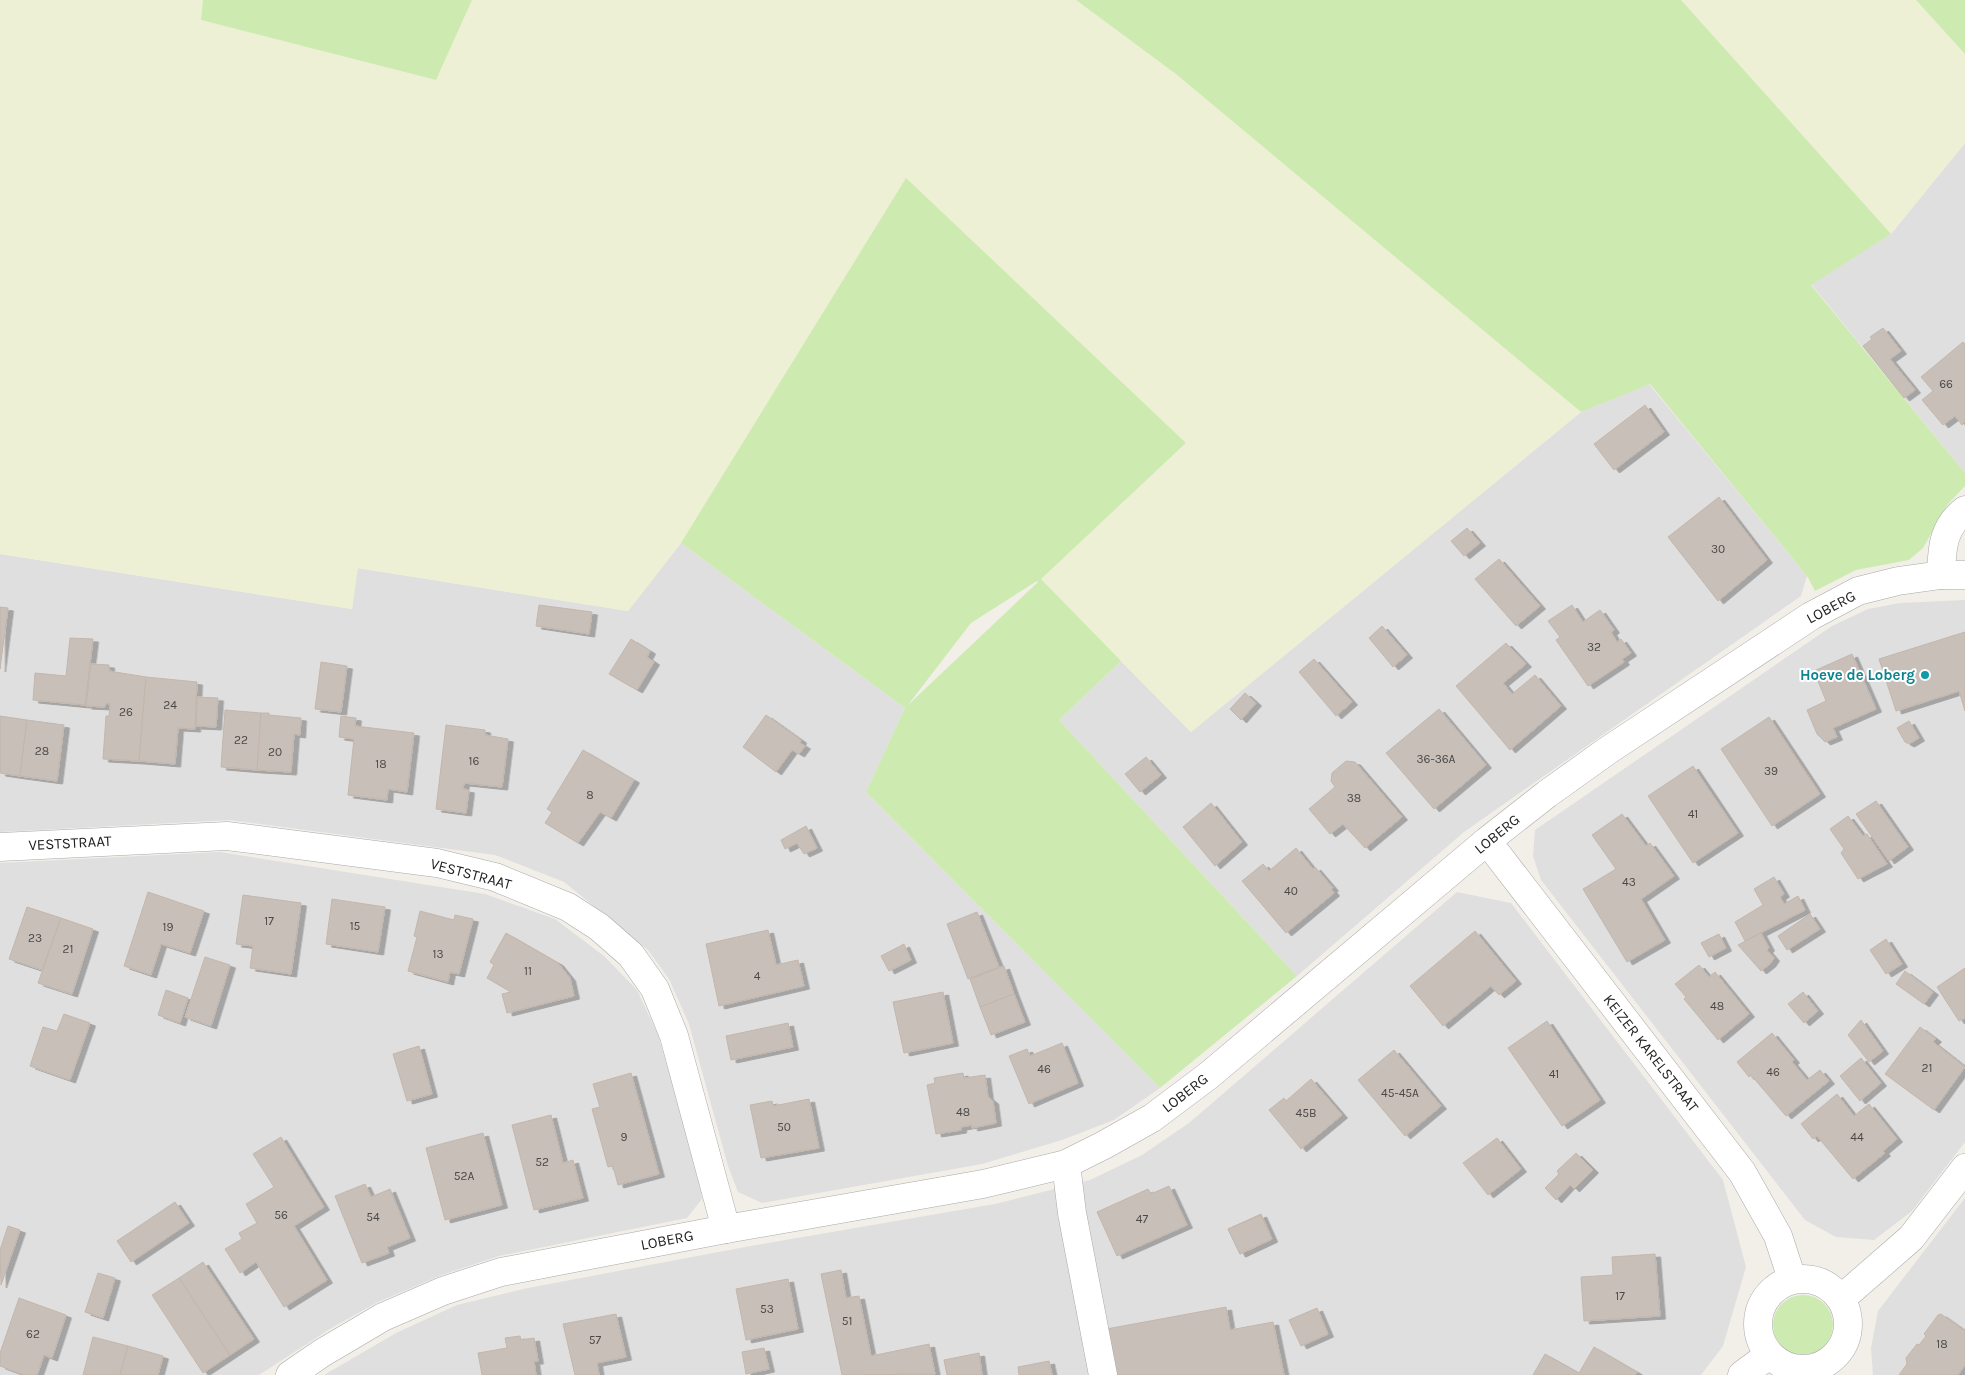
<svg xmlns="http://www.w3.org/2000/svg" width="1965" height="1375" font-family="Karla,sans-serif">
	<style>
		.residential { fill: #e0dfdf }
		.farmland { fill: #eef0d5 }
		.grass { fill: #cdebb0; fill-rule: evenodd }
		.building { fill: #c7bfb8; stroke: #c4b6ab; filter: url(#shadow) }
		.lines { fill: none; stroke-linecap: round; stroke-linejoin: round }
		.minor-casing { stroke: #a9a9a9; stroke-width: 29 }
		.minor { stroke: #fff; stroke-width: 28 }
		.culture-dot { fill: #0f9aa8; stroke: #fff; stroke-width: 2 }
		.labels { text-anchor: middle; stroke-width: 4; stroke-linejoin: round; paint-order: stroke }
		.number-label { font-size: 12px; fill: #4b4948 }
		.street-label { font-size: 15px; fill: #222; stroke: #fff }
		.culture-label { font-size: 15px; font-weight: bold; fill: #0d838f; stroke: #fff; text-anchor: end }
	</style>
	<defs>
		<filter id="shadow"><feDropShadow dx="5.5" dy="3" stdDeviation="0" flood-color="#0004"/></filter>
	</defs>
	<rect width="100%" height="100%" fill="#f2efe9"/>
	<g class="residential">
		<polygon points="1965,143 1965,473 1811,284 1891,234"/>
		<polygon points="1649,384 1807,576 1801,596 1464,832 1297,976 1059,720 1121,661 1191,732 1581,412"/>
		<polygon points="681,543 905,708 866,792 1160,1088 1114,1120 1062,1140 982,1164 762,1203 738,1192 728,1166 689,1024 669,979 648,950 564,882 495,855 229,820 0,832 0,554 352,609 357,568 628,611"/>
		<polygon points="1965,600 1965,1142 1912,1211 1874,1240 1836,1237 1805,1220 1541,880 1533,856 1535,830 1832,626 1868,609 1900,603"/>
		<polygon points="220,852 485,894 555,919 604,956 637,990 658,1035 698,1171 702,1199 687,1218 499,1256 442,1275 378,1302 333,1327 259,1375 0,1375 0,863"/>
		<polygon points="1457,892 1511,903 1723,1180 1746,1267 1723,1346 1701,1375 324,1375 396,1333 457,1305 523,1289 745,1247 995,1204 1090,1180 1142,1155 1189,1123"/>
		<polygon points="1965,1198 1965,1375 1873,1375 1871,1348 1878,1311"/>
	</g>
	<g class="farmland">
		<polygon points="0,0 203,0 201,20 435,80 472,0 1076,0 1176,73 1581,412 1191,732 1040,579 1186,444 681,543 628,611 358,568 352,609 0,554"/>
		<polygon points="1681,0 1916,0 1965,54 1965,143 1891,234"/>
	</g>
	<g class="grass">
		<polygon points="203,0 472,0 436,80 201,20"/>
		<polygon points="1076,0 1681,0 1891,234 1811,285 1965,473 1965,486 1948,504 1923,548 1909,560 1856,570 1815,591 1807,576 1650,384 1581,412 1176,74"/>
		<polygon points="1916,0 1965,0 1965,54"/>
		<path d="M906,178L1186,443L1041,579L1121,661L1059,720L1297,976L1160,1088L866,792L905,708L681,543ZM1037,581L1038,582L908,705L971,623Z"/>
		<circle cx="1803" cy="1325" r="30"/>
	</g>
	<g class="building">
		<polygon points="1883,328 1901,351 1890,359 1915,390 1904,398 1863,346 1872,339 1870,337"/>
		<polygon points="1963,342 1965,344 1965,422 1962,425 1955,416 1943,425 1922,400 1933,391 1921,377"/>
		<polygon points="1645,405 1664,432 1614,470 1594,444"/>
		<polygon points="1719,497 1767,560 1718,601 1668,537"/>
		<polygon points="1467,528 1480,543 1464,556 1451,541"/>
		<polygon points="1499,559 1540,606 1516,626 1475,579"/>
		<polygon points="539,605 592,612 589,634 536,626"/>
		<polygon points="1572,605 1583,622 1600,610 1614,630 1611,632 1617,642 1621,639 1631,653 1622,659 1624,662 1588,686 1556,640 1560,637 1548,621"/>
		<polygon points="0,607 8,608 0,669"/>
		<polygon points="1382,626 1407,655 1393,667 1369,638"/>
		<polygon points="1965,632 1965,711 1959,691 1896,711 1879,659"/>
		<polygon points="70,638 93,639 85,705 33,700 35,673 66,676"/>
		<polygon points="631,639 650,651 647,657 654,662 637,690 609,674"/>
		<polygon points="1506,643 1526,664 1503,683 1512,694 1535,675 1561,706 1510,750 1456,686"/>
		<polygon points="1852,654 1876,709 1833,728 1837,737 1825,742 1817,734 1807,710 1826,701 1814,671"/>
		<polygon points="1314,659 1352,702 1336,716 1299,672"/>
		<polygon points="321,662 347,666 341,712 315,709"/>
		<polygon points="91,664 109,665 109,671 146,677 139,761 103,759 106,716 109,716 110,704 106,703 105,707 86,706"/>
		<polygon points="146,677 197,682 195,729 178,728 175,764 139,761"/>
		<polygon points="1245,693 1256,703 1241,720 1230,709"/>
		<polygon points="197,697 218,698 216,727 196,726"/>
		<polygon points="1439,709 1486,765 1434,809 1386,753"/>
		<polygon points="225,710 261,713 257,770 221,767"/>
		<polygon points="261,713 269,713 269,715 301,718 300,735 294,734 291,772 257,770"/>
		<polygon points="766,715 801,740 800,743 805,746 799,754 792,750 776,772 743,747"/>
		<polygon points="0,716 27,720 20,776 0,773"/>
		<polygon points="341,716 356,718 355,726 414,733 407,792 388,789 387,800 348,795 354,739 339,737"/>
		<polygon points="1769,717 1820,794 1772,826 1721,749"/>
		<polygon points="27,720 64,725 57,781 20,776"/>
		<polygon points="1909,721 1919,738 1909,744 1905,742 1897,728"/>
		<polygon points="446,725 485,730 485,735 508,739 502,787 464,783 463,789 469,790 466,813 436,809"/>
		<polygon points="583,750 634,780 611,818 600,812 578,843 545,823 552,812 547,809"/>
		<polygon points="1146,757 1161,775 1140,792 1125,774"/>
		<polygon points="1346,761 1355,762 1402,817 1365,848 1343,824 1330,834 1309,809 1335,787 1331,781 1332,773"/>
		<polygon points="1693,766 1738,833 1693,863 1648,796"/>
		<polygon points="1876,801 1908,847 1889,861 1856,814"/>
		<polygon points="1211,803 1242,842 1215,866 1183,827"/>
		<polygon points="1622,814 1646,846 1650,843 1674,876 1641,899 1665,940 1627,962 1583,889 1616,869 1592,835"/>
		<polygon points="1848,816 1863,836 1867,834 1887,864 1858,879 1841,853 1844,849 1830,829"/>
		<polygon points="806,826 817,848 804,854 797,843 785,849 781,840"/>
		<polygon points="1296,848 1313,869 1315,867 1333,888 1331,889 1334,893 1286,933 1242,881 1263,864 1269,871"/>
		<polygon points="1774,877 1784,894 1780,897 1784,904 1798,896 1805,910 1745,941 1735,922 1763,905 1754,889"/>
		<polygon points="148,892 204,911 190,953 161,944 151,975 124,966"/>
		<polygon points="243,895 301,903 291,974 250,968 253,946 236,944"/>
		<polygon points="332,899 385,907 378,952 326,944"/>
		<polygon points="27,907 61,918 42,970 9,959"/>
		<polygon points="420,911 454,920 455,915 473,919 459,974 450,972 448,982 408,971 417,937 414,936"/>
		<polygon points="977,912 999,967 968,979 947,924"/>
		<polygon points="1810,914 1820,929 1787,950 1778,936"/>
		<polygon points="61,918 93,929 72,994 38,983"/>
		<polygon points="768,930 776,965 798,960 804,986 719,1006 706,944"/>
		<polygon points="1475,931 1516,981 1499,995 1491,986 1443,1026 1410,986"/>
		<polygon points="506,933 558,963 570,978 574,996 507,1013 502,994 511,992 487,978 494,965 490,962"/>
		<polygon points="1761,933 1769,948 1767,950 1774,958 1770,964 1761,971 1738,945"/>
		<polygon points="1719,934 1726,948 1709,957 1701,943"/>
		<polygon points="1886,939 1902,964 1886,974 1870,950"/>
		<polygon points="904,944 911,960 889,971 881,956"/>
		<polygon points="205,957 230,965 211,1026 185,1017"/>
		<polygon points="1699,965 1709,977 1715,972 1749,1014 1718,1040 1684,999 1686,997 1675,984"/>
		<polygon points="1004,966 1014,994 980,1007 970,979"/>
		<polygon points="1965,968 1965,1018 1959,1021 1937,987"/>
		<polygon points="1905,971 1933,992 1924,1004 1896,984"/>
		<polygon points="166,990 188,998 180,1023 158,1015"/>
		<polygon points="943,992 953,1043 904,1053 893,1002"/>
		<polygon points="1803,992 1818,1011 1804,1023 1788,1004"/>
		<polygon points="1014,994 1025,1022 991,1035 980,1007"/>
		<polygon points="64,1014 90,1023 70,1080 30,1066 43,1027 57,1031"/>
		<polygon points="1861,1020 1883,1051 1869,1062 1848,1035"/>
		<polygon points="1547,1021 1600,1100 1562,1126 1508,1048"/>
		<polygon points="788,1023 793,1047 731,1060 726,1036"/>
		<polygon points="1920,1027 1936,1039 1933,1042 1965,1067 1934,1110 1885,1074"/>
		<polygon points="1772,1033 1794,1060 1792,1062 1807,1080 1820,1070 1829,1081 1786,1116 1751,1075 1749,1077 1737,1062"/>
		<polygon points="1062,1043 1078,1083 1029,1104 1009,1056 1027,1049 1030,1056"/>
		<polygon points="419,1046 432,1094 407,1101 393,1054"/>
		<polygon points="1394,1050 1441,1106 1405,1136 1358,1080"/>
		<polygon points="1861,1058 1881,1083 1860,1101 1840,1076"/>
		<polygon points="631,1073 659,1174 618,1185 613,1166 608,1167 592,1109 600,1107 593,1084"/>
		<polygon points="963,1073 964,1078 985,1075 988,1097 993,1101 996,1123 972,1128 972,1125 961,1127 961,1130 936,1134 927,1085 935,1083 934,1078"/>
		<polygon points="1311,1079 1342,1115 1301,1149 1269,1110 1284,1098 1286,1101"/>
		<polygon points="1837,1094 1854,1116 1869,1104 1897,1139 1883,1151 1885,1153 1853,1179 1817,1136 1813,1139 1801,1124"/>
		<polygon points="809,1099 819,1148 761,1158 750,1105 772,1101 773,1106"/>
		<polygon points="551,1115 563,1163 573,1160 583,1198 534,1210 512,1125"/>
		<polygon points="483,1133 502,1205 445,1220 426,1148"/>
		<polygon points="281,1137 324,1207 294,1226 327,1280 284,1307 256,1262 240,1273 225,1249 242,1239 239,1233 257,1223 246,1204 274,1187 253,1154"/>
		<polygon points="1497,1138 1521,1169 1488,1195 1463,1163"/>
		<polygon points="1576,1153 1593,1170 1574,1189 1570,1185 1556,1200 1545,1188 1559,1174 1557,1171"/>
		<polygon points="365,1184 371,1197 390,1189 410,1238 387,1247 389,1253 362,1263 335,1196"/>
		<polygon points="1169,1186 1187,1225 1117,1256 1097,1212 1148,1189 1151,1194"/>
		<polygon points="175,1202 189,1223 131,1262 117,1241"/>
		<polygon points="1261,1214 1272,1239 1240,1254 1228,1229"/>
		<polygon points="1261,1215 1272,1239 1240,1254 1228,1229"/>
		<polygon points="8,1226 20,1230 1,1285 0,1250"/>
		<polygon points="1655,1254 1660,1316 1584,1321 1581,1277 1613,1275 1612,1257"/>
		<polygon points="203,1262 254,1339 230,1355 179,1278"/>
		<polygon points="841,1270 846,1298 859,1296 871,1356 929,1344 935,1374 842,1375 821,1274"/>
		<polygon points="98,1273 115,1278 103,1318 85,1312"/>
		<polygon points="179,1278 230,1355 203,1373 152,1295"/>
		<polygon points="788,1279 798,1329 746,1340 736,1289"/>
		<polygon points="19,1298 66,1315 52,1358 44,1355 37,1375 25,1375 0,1366 0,1353"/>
		<polygon points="1226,1307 1230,1330 1273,1322 1284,1375 1110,1375 1101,1330"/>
		<polygon points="1317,1308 1328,1334 1301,1346 1289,1320"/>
		<polygon points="616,1314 626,1357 597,1363 599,1375 575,1375 563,1324"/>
		<polygon points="1941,1314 1965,1331 1965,1365 1958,1375 1899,1375 1907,1364 1906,1358 1917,1344 1919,1345 1926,1336 1924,1334 1938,1315"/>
		<polygon points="520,1336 521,1340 534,1338 538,1361 534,1361 536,1375 482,1375 478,1353 507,1348 505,1338"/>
		<polygon points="93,1337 128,1346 120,1375 83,1375"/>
		<polygon points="128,1346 163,1356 158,1375 120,1375"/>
		<polygon points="1594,1347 1637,1372 1635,1375 1533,1375 1545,1354 1579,1373"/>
		<polygon points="764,1348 769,1369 746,1374 742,1352"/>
		<polygon points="979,1353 982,1375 947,1375 944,1360"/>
		<polygon points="1049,1361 1052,1375 1019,1375 1018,1367"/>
	</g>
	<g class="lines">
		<g class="minor-casing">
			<g id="minor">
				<path d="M1941,575C1942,549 1942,528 1965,510"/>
				<polyline points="1487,841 1742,1172 1778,1236 1792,1279"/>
				<polyline points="0,847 227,836 437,863 495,877 568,907 599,927 631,955 655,989 674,1036 726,1229"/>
				<polyline points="1066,1164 1072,1213 1103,1375"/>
				<circle cx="1803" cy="1324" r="45"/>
				<polyline points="1841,1299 1911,1238 1965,1168"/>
				<polyline points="290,1375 322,1353 383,1317 443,1291 501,1272 726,1229 983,1184 1066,1164 1104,1145 1152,1118 1208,1076 1487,841 1547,794 1607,751 1811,616 1858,591 1898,581 1941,575 1965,575"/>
				<polyline points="1742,1375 1769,1355"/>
			</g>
		</g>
		<use href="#minor" class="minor"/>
	</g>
	<circle class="culture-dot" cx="1925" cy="675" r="5"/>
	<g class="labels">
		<g class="number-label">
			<text x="1946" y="388">66</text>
			<text x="1718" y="553">30</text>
			<text x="1594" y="651">32</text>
			<text x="170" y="709">24</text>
			<text x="126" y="716">26</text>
			<text x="241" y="744">22</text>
			<text x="42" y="755">28</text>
			<text x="275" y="756">20</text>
			<text x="1436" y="763">36-36A</text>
			<text x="474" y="765">16</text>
			<text x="381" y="768">18</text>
			<text x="1771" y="775">39</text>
			<text x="590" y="799">8</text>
			<text x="1354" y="802">38</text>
			<text x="1693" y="818">41</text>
			<text x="1629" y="886">43</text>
			<text x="1291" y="895">40</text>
			<text x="269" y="925">17</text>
			<text x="355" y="930">15</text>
			<text x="168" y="931">19</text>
			<text x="35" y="942">23</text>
			<text x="68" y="953">21</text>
			<text x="438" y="958">13</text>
			<text x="528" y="975">11</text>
			<text x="757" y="980">4</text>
			<text x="1717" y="1010">48</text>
			<text x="1927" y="1072">21</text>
			<text x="1044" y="1073">46</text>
			<text x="1773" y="1076">46</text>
			<text x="1554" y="1078">41</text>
			<text x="1400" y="1097">45-45A</text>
			<text x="963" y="1116">48</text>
			<text x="1306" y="1117">45B</text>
			<text x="784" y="1131">50</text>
			<text x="624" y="1141">9</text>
			<text x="1857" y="1141">44</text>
			<text x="542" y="1166">52</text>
			<text x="464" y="1180">52A</text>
			<text x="281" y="1219">56</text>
			<text x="373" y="1221">54</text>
			<text x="1142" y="1223">47</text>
			<text x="1620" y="1300">17</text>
			<text x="767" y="1313">53</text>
			<text x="847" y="1325">51</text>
			<text x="33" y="1338">62</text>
			<text x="595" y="1344">57</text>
			<text x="1942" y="1348">18</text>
		</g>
		<g class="street-label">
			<text transform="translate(1831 607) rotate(-28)" y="5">LOBERG</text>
			<text transform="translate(1497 834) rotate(-39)" y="5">LOBERG</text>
			<text transform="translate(70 843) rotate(-3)" y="5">VESTSTRAAT</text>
			<text transform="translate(471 874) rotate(15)" y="5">VESTSTRAAT</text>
			<text transform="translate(1651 1053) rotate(52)" y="5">KEIZER KARELSTRAAT</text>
			<text transform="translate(1185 1093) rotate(-38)" y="5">LOBERG</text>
			<text transform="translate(667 1240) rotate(-11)" y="5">LOBERG</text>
		</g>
		<g class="culture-label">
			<text x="1915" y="680">Hoeve de Loberg</text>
		</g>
	</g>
</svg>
